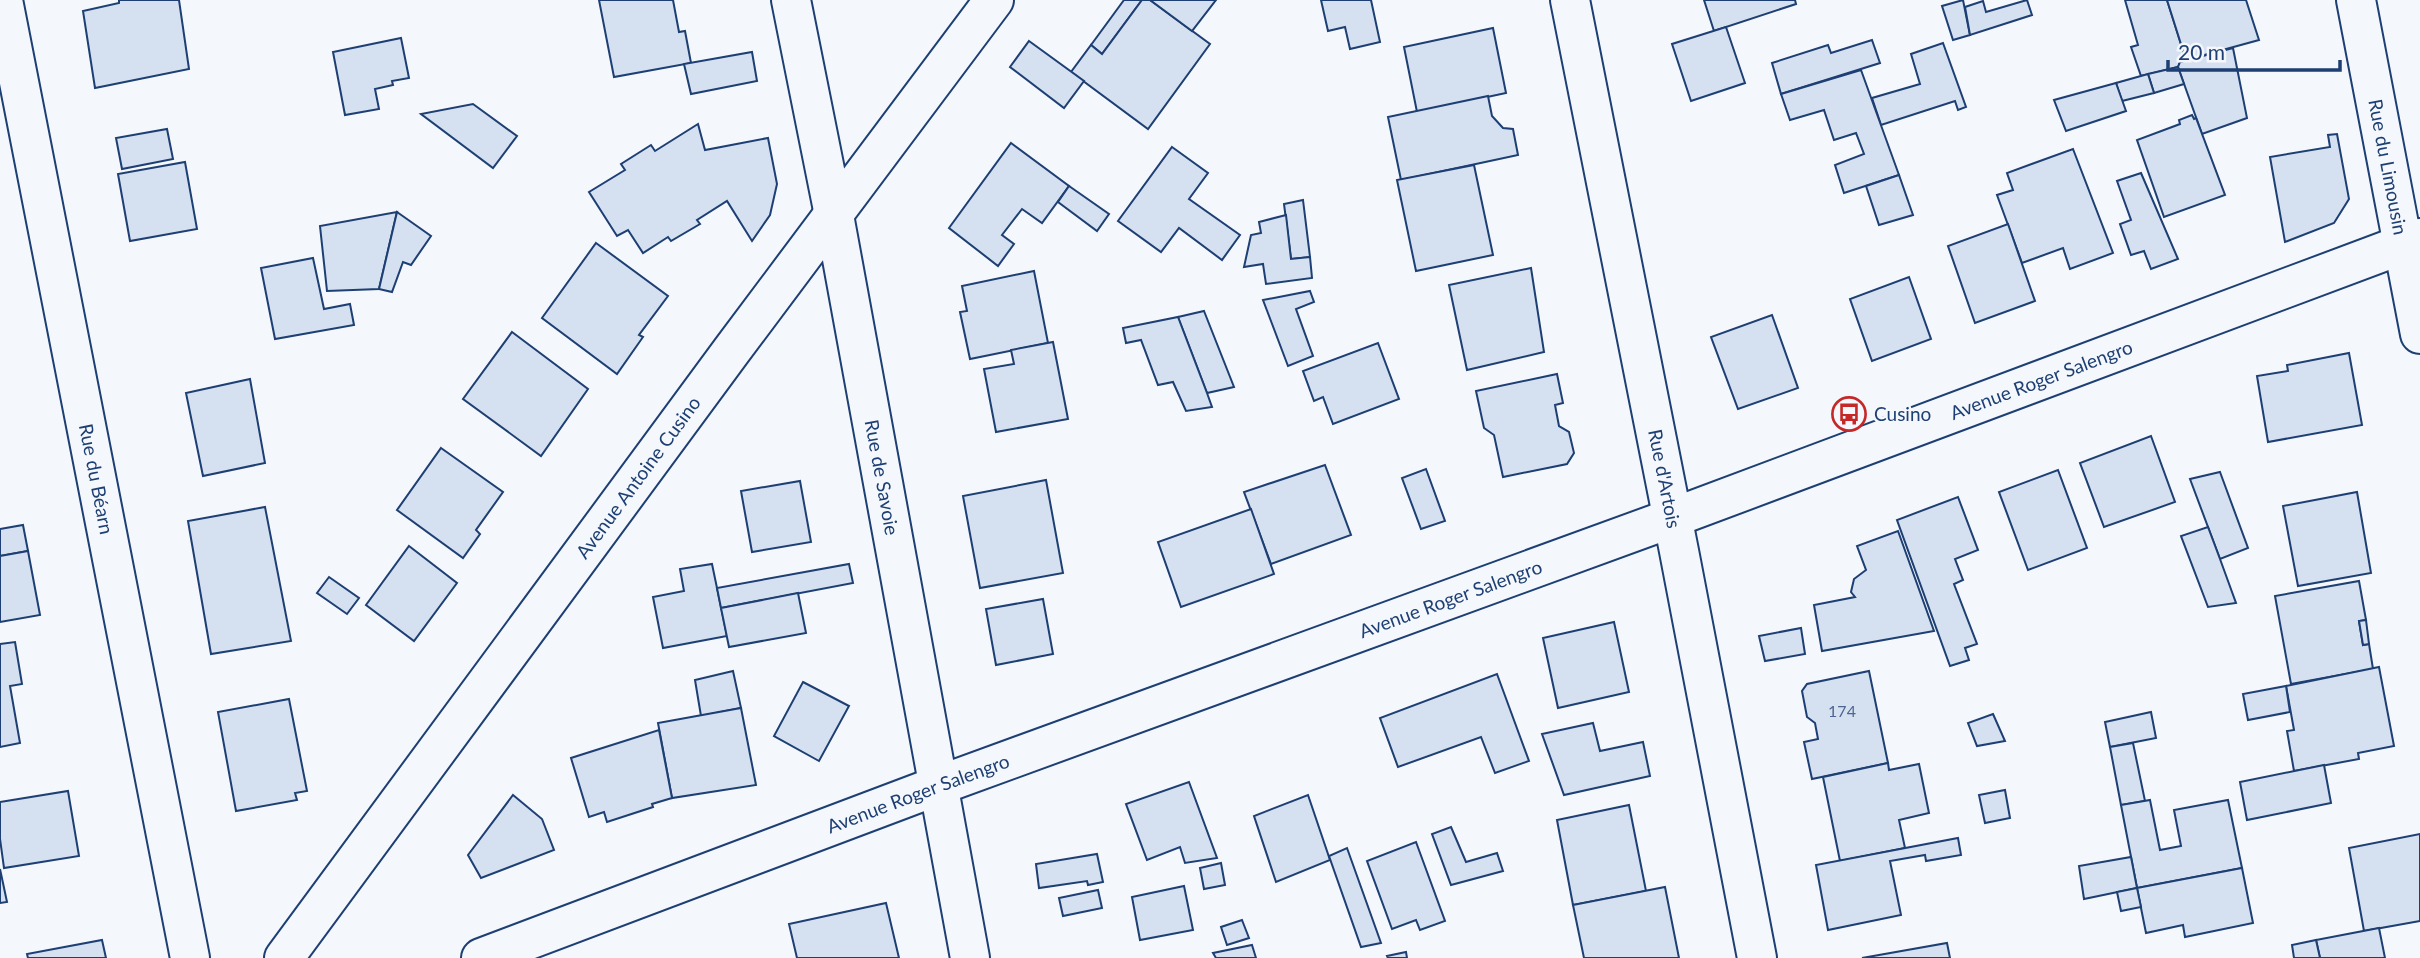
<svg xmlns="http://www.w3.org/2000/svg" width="2420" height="958" font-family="Lato,sans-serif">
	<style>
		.building { fill: #d5e0f0; stroke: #1d3f73; stroke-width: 2 }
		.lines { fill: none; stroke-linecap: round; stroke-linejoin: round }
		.minor-casing { stroke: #1d3f73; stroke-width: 42 }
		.minor { stroke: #f4f7fb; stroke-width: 38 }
		.labels { text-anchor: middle; stroke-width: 5; stroke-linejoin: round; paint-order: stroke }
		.number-label { font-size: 16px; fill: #4b6792 }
		.street-label { font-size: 19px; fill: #1d3f73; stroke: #f4f7fb }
		.poi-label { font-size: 19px; fill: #1d3f73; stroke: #f4f7fb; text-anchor: start }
	</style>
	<rect width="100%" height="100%" fill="#f4f7fb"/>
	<g class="building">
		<polygon points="119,0 179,0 189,69 95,88 83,11 119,3"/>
		<polygon points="599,0 673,0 679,32 685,31 691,63 614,77"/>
		<polygon points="1124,0 1142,0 1102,54 1091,45"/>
		<polygon points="1142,0 1150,0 1210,44 1148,129 1071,72 1091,45 1102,54"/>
		<polygon points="1150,0 1216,0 1192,31"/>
		<polygon points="1321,0 1371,0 1380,42 1350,49 1345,27 1328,31"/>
		<polygon points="1704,0 1795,0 1796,4 1714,31"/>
		<polygon points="1963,0 1970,35 1953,40 1942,6"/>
		<polygon points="2027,0 2032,15 1970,35 1965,7 1983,1 1986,12"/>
		<polygon points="2125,0 2167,0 2186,60 2180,62 2178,67 2141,76 2131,47 2138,45"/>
		<polygon points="2167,0 2246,0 2259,40 2186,60"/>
		<polygon points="1726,27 1745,83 1691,101 1672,44"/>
		<polygon points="1493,28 1506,93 1417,112 1404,47"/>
		<polygon points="401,38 409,78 392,81 393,85 375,89 379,109 345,115 333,52"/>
		<polygon points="1872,40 1880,63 1781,94 1772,63 1828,45 1831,53"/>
		<polygon points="1029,41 1084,81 1064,108 1010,67"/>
		<polygon points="1943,43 1966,107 1958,110 1955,101 1881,125 1872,98 1920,84 1911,54"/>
		<polygon points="2233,48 2247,118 2202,134 2178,67 2180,62"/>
		<polygon points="752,52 757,81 691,94 684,64"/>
		<polygon points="2178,67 2184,84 2154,93 2148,74"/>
		<polygon points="1861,70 1899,175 1844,193 1835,165 1864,154 1856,133 1834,140 1824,110 1790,120 1781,94"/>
		<polygon points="2148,74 2154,93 2122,101 2116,83"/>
		<polygon points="2116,83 2126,111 2066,131 2054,100"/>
		<polygon points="1488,96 1492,116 1503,128 1513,129 1518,155 1401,180 1388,117"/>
		<polygon points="473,104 517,136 493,168 421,114"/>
		<polygon points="2192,115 2194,119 2196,118 2225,195 2164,217 2137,140 2180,124 2179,120"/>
		<polygon points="698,124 705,150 768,138 777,184 770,215 752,241 727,201 697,220 700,224 671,241 668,237 643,253 628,230 617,236 589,192 625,170 621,164 651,145 655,151"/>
		<polygon points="167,129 173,159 122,169 116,138"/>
		<polygon points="2337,134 2349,199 2334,223 2285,242 2270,157 2330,147 2328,135"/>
		<polygon points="1011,143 1069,186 1042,223 1022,209 1002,235 1014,244 998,266 949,228"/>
		<polygon points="1172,147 1208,173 1189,199 1240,235 1222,260 1179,228 1161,252 1118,221"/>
		<polygon points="2073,149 2113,253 2070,269 2063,248 2022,263 1997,195 2013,190 2007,173"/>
		<polygon points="185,162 197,229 130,241 118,174"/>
		<polygon points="1474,165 1493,255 1416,271 1397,180"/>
		<polygon points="2141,173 2178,259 2151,269 2144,251 2131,255 2120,224 2131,220 2117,181"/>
		<polygon points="1899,175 1913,215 1879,225 1866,186"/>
		<polygon points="1069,186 1109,214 1097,231 1058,202"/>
		<polygon points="1303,200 1310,257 1291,259 1284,204"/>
		<polygon points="397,212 379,289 327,291 320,226"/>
		<polygon points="397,212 431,236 411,265 403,262 392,292 379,289"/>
		<polygon points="1286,215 1291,259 1310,257 1312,278 1266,284 1263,264 1244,267 1251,235 1261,233 1259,222"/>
		<polygon points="2008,224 2035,301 1975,323 1948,246"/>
		<polygon points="596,243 668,296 639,335 643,337 617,374 542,318"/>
		<polygon points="313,258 324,309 350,304 354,325 275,339 261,268"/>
		<polygon points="1531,268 1544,352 1467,370 1449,285"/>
		<polygon points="1034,271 1048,343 970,359 960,312 967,311 962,286"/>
		<polygon points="1909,277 1931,339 1872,361 1850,299"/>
		<polygon points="1310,291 1314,302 1296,309 1313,356 1288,366 1263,300"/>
		<polygon points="1204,311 1234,387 1207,393 1178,317"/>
		<polygon points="1772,315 1798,388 1738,409 1711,337"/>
		<polygon points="1178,317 1207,393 1212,407 1186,411 1173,382 1158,385 1141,340 1126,343 1123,328"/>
		<polygon points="512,332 588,389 541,456 463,399"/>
		<polygon points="1053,342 1068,419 996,432 984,369 1014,364 1011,350"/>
		<polygon points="1378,343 1399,399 1333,424 1323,397 1314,401 1303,371"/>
		<polygon points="2349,353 2362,425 2268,442 2257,376 2288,371 2287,365"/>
		<polygon points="1557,374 1563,403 1555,405 1559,426 1569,432 1574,453 1567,464 1503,477 1494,435 1484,428 1476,391"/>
		<polygon points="250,379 265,463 203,476 186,393"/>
		<polygon points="2151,436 2175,502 2104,527 2080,463"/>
		<polygon points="441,448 503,492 476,530 480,534 463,558 397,510"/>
		<polygon points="1325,465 1351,535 1271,564 1244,492"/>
		<polygon points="1426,469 1445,521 1421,529 1402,478"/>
		<polygon points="2058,470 2087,548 2028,570 1999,492"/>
		<polygon points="2220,472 2248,548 2220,559 2190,479"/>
		<polygon points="1046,480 1063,573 980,588 963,496"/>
		<polygon points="800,481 811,542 752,552 741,491"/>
		<polygon points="2357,492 2371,573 2298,586 2283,506"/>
		<polygon points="1958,497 1978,550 1955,559 1963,580 1954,584 1977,644 1965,648 1969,660 1950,666 1897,520"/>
		<polygon points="265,507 291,641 211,654 188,521"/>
		<polygon points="1251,509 1274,574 1181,607 1158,542"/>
		<polygon points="23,525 28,551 0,556 0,529"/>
		<polygon points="2208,527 2220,559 2236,603 2208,607 2181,536"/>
		<polygon points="1898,531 1934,631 1822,651 1814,605 1855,597 1851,592 1854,579 1866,570 1857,546"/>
		<polygon points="409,546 457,583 414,641 366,605"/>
		<polygon points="28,551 40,615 0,622 0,556"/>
		<polygon points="712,564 727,636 663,648 653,597 684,591 680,569"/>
		<polygon points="849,564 853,583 721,608 717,588"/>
		<polygon points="329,577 359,598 347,614 317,593"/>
		<polygon points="2359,581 2366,620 2359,621 2363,645 2369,644 2373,669 2291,684 2275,596"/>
		<polygon points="798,593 806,633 729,647 721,608"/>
		<polygon points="1043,599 1053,654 996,665 986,609"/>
		<polygon points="2366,620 2369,644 2363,645 2359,621"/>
		<polygon points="1614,622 1629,692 1558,708 1543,638"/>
		<polygon points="1801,628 1805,654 1765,661 1759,636"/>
		<polygon points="15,642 22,684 10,686 20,743 0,747 0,644"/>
		<polygon points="2379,667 2394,746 2358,753 2359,759 2294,771 2287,731 2294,730 2286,686"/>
		<polygon points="733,671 741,708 701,716 695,680"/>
		<polygon points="1869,671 1888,763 1812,779 1804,742 1818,739 1815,723 1807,717 1802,691 1807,684"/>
		<polygon points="1497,674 1529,761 1495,773 1481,737 1398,767 1380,718"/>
		<polygon points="803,682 849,706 819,761 774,736"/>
		<polygon points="2286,686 2290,712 2248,720 2243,694"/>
		<polygon points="289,699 307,791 295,793 297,800 236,811 218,712"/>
		<polygon points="741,708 756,785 672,798 658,723"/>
		<polygon points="2151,712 2156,738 2110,747 2105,722"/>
		<polygon points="1993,714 2005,741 1977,746 1968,723"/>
		<polygon points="1593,723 1600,751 1643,742 1650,776 1564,795 1542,734"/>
		<polygon points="659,730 672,798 652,804 653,807 607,822 604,812 589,817 571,758"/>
		<polygon points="2133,743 2145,801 2121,805 2110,747"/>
		<polygon points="1888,763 1889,770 1919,764 1929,813 1899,820 1905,848 1840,861 1823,777"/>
		<polygon points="2324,765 2331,803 2247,820 2240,782"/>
		<polygon points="1189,782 1217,858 1185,863 1180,847 1147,860 1126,804"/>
		<polygon points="2005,790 2010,818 1985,823 1979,795"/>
		<polygon points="68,791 79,856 4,868 0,839 0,802"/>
		<polygon points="513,795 542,819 554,850 481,878 468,855"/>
		<polygon points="1308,795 1330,860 1276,882 1254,816"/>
		<polygon points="2150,800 2160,850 2181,846 2174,810 2228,800 2242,868 2137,888 2121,805"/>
		<polygon points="1629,805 1646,891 1573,905 1557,820"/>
		<polygon points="1451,827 1466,862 1497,853 1503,871 1451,885 1432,834"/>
		<polygon points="2420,834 2420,921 2364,931 2349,848"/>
		<polygon points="1958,838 1961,855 1926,861 1925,855 1890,861 1901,915 1828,930 1816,865"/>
		<polygon points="1416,842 1445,921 1420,930 1416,920 1392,929 1367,861"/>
		<polygon points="1347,848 1381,943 1361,947 1329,856"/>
		<polygon points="1097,854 1103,882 1088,885 1087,881 1039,888 1036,864"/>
		<polygon points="2131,857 2137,888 2084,899 2079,866"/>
		<polygon points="1221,863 1225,885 1204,889 1200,868"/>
		<polygon points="2242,868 2253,923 2185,937 2183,925 2146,933 2137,888"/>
		<polygon points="0,869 7,902 0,903"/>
		<polygon points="1184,886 1193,930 1140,940 1132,897"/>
		<polygon points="1665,887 1679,958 1584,958 1573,905"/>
		<polygon points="2137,888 2141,907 2121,911 2117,892"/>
		<polygon points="1098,890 1102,908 1063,916 1059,898"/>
		<polygon points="886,903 899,958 797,958 789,924"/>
		<polygon points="1242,920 1249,938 1227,945 1221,927"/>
		<polygon points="2379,928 2385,958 2320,958 2316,940"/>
		<polygon points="102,940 106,958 28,958 27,954"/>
		<polygon points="2316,940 2320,958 2294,958 2292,945"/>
		<polygon points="1947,943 1950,958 1862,958"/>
		<polygon points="1252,945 1256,958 1216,958 1213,953"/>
		<polygon points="1406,952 1407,958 1388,958 1387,956"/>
	</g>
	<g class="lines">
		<g class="minor-casing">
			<g id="minor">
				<path id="s1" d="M3,0L190,958"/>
				<path id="s2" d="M791,0L834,215L970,958"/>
				<path id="s3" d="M1570,0L1679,551L1757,958"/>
				<path id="s4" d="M2356,0L2420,334"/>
				<path id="s5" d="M284,958L732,350L994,0"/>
				<path id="s6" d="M481,958L937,786L1672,518L2420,238"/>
			</g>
		</g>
		<use href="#minor" class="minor"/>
	</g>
	<defs>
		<g id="bus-ring" transform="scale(1.75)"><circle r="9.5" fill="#f4f7fb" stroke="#c62828" stroke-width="1.5"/><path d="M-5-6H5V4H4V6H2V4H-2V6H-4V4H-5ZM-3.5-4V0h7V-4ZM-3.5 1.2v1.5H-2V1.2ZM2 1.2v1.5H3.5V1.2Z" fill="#c62828"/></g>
	</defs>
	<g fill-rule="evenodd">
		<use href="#bus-ring" x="1849" y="414"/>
	</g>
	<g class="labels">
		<g class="number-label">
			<text x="1842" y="717">174</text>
		</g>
		<g class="street-label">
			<text dy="7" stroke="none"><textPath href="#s4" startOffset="170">Rue du Limousin</textPath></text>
			<text dy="7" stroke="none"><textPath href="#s6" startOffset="1664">Avenue Roger Salengro</textPath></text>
			<text dy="7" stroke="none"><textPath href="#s5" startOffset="597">Avenue Antoine Cusino</textPath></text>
			<text dy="7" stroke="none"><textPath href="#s1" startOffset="488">Rue du Béarn</textPath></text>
			<text dy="7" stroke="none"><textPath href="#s2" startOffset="486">Rue de Savoie</textPath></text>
			<text dy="7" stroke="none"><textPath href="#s3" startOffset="488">Rue d'Artois</textPath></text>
			<text dy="7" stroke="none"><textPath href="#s6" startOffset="1034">Avenue Roger Salengro</textPath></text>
			<text dy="7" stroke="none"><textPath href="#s6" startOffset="467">Avenue Roger Salengro</textPath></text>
		</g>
		<g class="poi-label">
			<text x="1874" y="421">Cusino</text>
		</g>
	</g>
	<path d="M2168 60v10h172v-10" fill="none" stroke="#1d3f73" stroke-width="3.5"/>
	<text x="2178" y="60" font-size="21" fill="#1d3f73" stroke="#f4f7fb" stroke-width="5" paint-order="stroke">20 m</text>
</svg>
